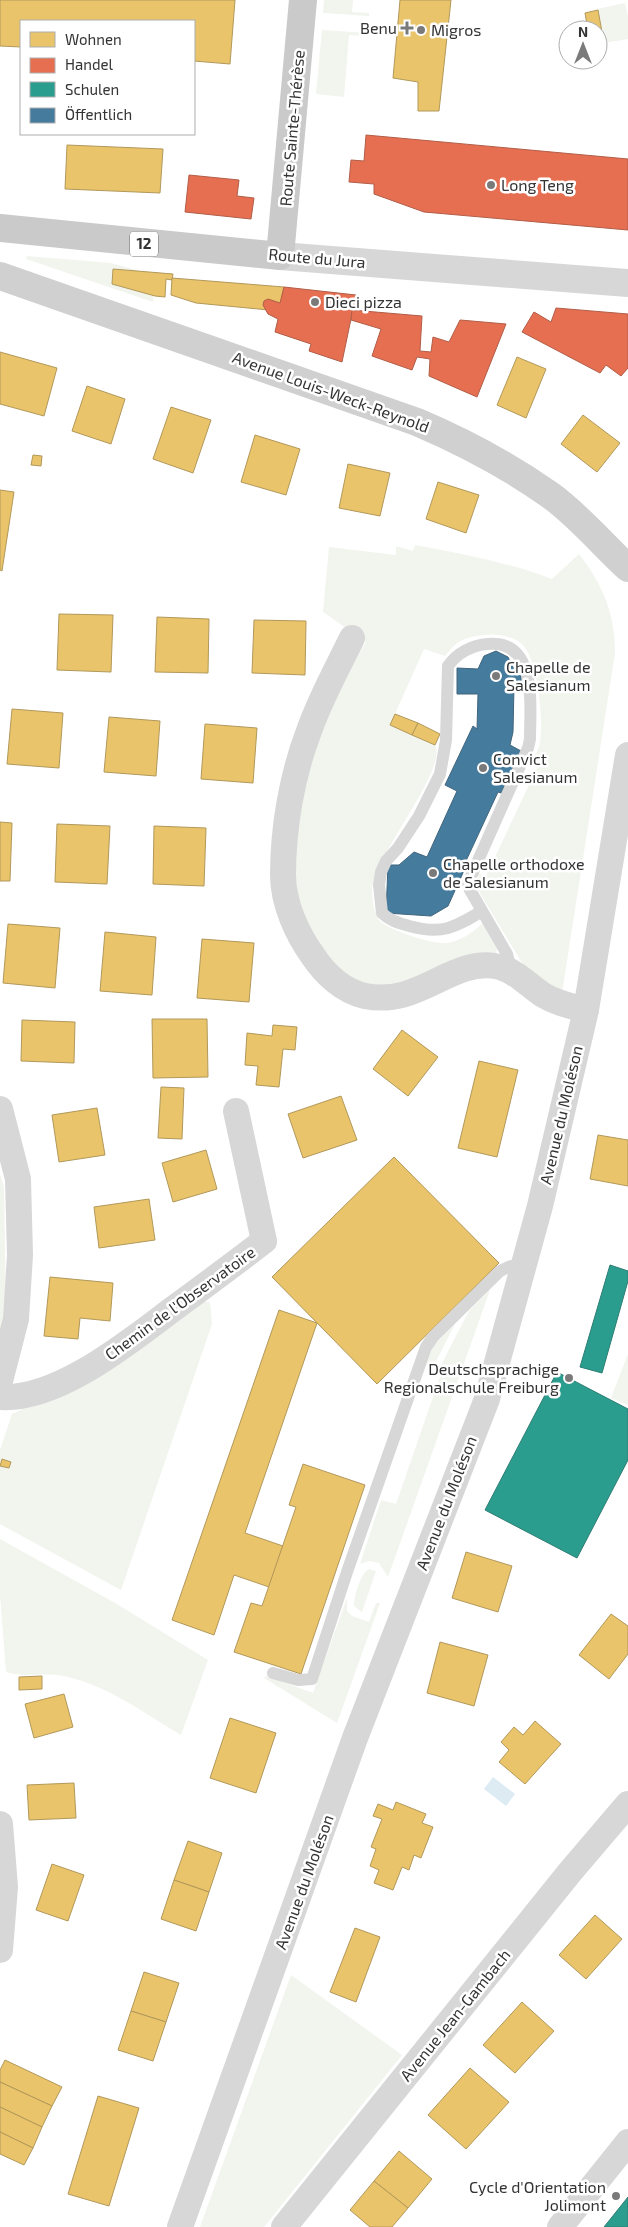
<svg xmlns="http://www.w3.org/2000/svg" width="628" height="2227" font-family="'Exo 2',sans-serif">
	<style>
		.green { fill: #f1f5ed }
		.water { fill: #ddebf3 }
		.homes { fill: #e9c46a; stroke: #b2985a }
		.shops { fill: #e76f51; stroke: #b15d48 }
		.schools { fill: #2a9d8f; stroke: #2d7d73 }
		.public { fill: #457b9d; stroke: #40657d }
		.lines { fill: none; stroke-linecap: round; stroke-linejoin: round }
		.service { stroke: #d7d7d7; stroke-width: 12 }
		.minor { stroke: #d7d7d7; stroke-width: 26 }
		.tertiary { stroke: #d7d7d7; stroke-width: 28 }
		.secondary { stroke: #d0d0d0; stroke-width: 28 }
		.primary { stroke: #cacaca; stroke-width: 28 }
		.poi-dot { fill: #7a7a7a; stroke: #fff; stroke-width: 2 }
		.labels { text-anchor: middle; stroke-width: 5; stroke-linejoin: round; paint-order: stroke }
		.shield { fill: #fff; stroke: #707070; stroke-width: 1 }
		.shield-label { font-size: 15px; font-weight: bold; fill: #333 }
		.poi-label { font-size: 16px; fill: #333; stroke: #fff; text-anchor: start }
		.street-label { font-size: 16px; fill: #333; stroke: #fff }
	</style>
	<rect width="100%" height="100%" fill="#fff"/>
	<g class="green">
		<polygon points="324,0 353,0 352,12 369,13 369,16 323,13"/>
		<polygon points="625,3 628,17 628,39 604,43 597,9"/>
		<polygon points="322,30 367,33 367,36 349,35 344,97 316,94"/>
		<polygon points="27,256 111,263 155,275 153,302 26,259"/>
		<path d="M415,545C461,554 508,562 552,579L579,554C603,585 615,614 615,653L562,993L546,986L522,963L478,890V873L486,876L537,768L529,764C532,759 537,753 539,747C545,726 538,668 526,649C514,630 476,632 459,642C454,645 449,651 445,656L424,649L390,725L435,745C448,770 374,855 372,890C372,899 374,913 379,920C387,930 434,945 447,943C461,941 473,932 483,923L497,949L496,954L390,990L349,980L311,935L296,892L293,861L310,759L345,677L366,642L323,612L329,547L396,555V546L413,551Z"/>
		<polygon points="0,1174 4,1187 6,1312 0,1335"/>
		<polygon points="490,1290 388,1577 379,1563 369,1561 360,1564 381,1500 396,1504 440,1377 443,1377 444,1371 439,1369 469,1311"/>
		<polygon points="195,1301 210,1302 212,1324 121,1590 0,1524 0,1450 12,1414 79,1383"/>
		<polygon points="455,1324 433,1367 426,1364 433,1346"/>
		<polygon points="628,1354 628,1405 611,1398"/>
		<path d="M0,1539L115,1603L208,1660L181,1735C144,1713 107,1685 64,1676C45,1672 25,1678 6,1672L0,1595Z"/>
		<path d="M369,1569L376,1571L362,1612L354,1606C354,1596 360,1574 369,1569Z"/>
		<polygon points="347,1598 347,1611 352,1616 369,1622 376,1603 380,1603 337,1723 264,1678 267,1676 313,1693"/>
		<polygon points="291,1975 402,2055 264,2227 200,2227"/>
	</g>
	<polygon class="water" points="493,1777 515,1794 506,1806 484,1789"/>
	<g class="homes">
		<polygon points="0,0 235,0 230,64 194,61 194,21 21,21 21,47 0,46"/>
		<polygon points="400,0 451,0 439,111 418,111 418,82 393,78"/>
		<polygon points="598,10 604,43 598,45 598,30 588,30 585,13"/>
		<polygon points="67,145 163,149 160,193 65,189"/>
		<polygon points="113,269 173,274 172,280 166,279 165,297 155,296 112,284"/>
		<polygon points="172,278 284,287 279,311 196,303 171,295"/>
		<polygon points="0,352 57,368 44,416 0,404"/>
		<polygon points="517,357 546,369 526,418 497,405"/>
		<polygon points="87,386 125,399 111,444 72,431"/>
		<polygon points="171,407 211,420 193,473 153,459"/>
		<polygon points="583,415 620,443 597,472 561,444"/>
		<polygon points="255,435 300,449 286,495 241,482"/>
		<polygon points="33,455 42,456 41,466 31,465"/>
		<polygon points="348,464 390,473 380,516 339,508"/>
		<polygon points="438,482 479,495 466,533 426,519"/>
		<polygon points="0,490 14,492 2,571 0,570"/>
		<polygon points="59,614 113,615 111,672 57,670"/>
		<polygon points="157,617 209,619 208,673 155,672"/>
		<polygon points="254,620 306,621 305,675 252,673"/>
		<polygon points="12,709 63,713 59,768 7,764"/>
		<polygon points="395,714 418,723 412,735 390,725"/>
		<polygon points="109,717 160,721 156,776 104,772"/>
		<polygon points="418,723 440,734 435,745 412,735"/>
		<polygon points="205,724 257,728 253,783 201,779"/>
		<polygon points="0,822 12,823 10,881 0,881"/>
		<polygon points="57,824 110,826 107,884 55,882"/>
		<polygon points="154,826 206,828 204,886 153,884"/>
		<polygon points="8,924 60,928 55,988 3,983"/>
		<polygon points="105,932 156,937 152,995 100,991"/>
		<polygon points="202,939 254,943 249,1002 197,998"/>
		<polygon points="152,1019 207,1019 208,1077 153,1078"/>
		<polygon points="22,1020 75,1022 74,1063 21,1061"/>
		<polygon points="273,1025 297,1027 295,1050 283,1049 279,1087 256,1085 258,1066 245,1065 247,1033 272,1036"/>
		<polygon points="402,1030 438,1057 408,1096 373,1069"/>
		<polygon points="479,1061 518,1070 497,1157 458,1148"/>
		<polygon points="161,1087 184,1088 182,1139 158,1138"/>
		<polygon points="341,1096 357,1140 303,1158 288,1114"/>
		<polygon points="97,1108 105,1155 59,1162 52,1115"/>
		<polygon points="598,1135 628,1140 628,1186 590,1179"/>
		<polygon points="206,1150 217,1189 173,1202 162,1163"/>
		<polygon points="394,1157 499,1263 377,1384 272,1277"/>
		<polygon points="149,1199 155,1240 99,1248 94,1207"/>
		<polygon points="50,1277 113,1283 110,1321 80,1318 78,1339 44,1336"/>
		<polygon points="279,1310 317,1323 245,1533 283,1546 269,1587 234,1575 214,1635 172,1620"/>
		<polygon points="2,1459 11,1462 9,1468 0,1466"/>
		<polygon points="303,1464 365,1485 301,1674 234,1652 251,1603 262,1606 296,1507 289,1505"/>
		<polygon points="466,1552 512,1566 498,1612 452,1598"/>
		<polygon points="611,1614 628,1626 628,1654 609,1679 579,1655"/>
		<polygon points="440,1642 488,1655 474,1706 427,1693"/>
		<polygon points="42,1676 42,1689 19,1690 19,1677"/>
		<polygon points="64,1694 73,1727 34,1738 25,1704"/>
		<polygon points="230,1718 276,1733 256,1793 210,1778"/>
		<polygon points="535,1721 561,1744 525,1784 499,1762 509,1750 501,1742 514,1727 523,1735"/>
		<polygon points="74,1783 76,1818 29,1820 27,1785"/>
		<polygon points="396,1802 426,1814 422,1823 433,1827 421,1858 414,1855 409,1870 402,1867 393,1890 374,1883 379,1870 370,1866 376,1849 371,1847 382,1819 373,1816 378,1804 393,1810"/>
		<polygon points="188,1841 222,1853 209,1892 174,1880"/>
		<polygon points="52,1864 84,1875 68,1921 36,1910"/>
		<polygon points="174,1880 209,1892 196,1931 161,1919"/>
		<polygon points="595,1915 622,1939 586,1979 559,1955"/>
		<polygon points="355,1928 380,1937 356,2002 330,1992"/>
		<polygon points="144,1972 179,1983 166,2022 131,2011"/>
		<polygon points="522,2002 554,2031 515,2073 483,2045"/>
		<polygon points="131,2011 166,2022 153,2061 118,2050"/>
		<polygon points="5,2060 62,2087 52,2106 0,2082 0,2070"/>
		<polygon points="470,2068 509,2102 466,2149 428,2115"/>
		<polygon points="0,2082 52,2106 42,2127 0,2107"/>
		<polygon points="98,2096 139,2108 109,2206 68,2194"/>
		<polygon points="0,2107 42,2127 33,2148 0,2132"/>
		<polygon points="0,2132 33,2148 24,2165 0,2154"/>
		<polygon points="399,2151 432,2179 408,2208 374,2181"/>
		<polygon points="374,2181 408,2208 392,2227 370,2227 350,2210"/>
	</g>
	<g class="shops">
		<polygon points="366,135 628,159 628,230 424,212 374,194 374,184 349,182 351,160 364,161"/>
		<polygon points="189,175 239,180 237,196 254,198 251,219 185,212"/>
		<polygon points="284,287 356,295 342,362 309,351 311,344 275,332 278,319 268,314 263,305 264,301 268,299 280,303"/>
		<polygon points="556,308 628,314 628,368 621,376 606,365 600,373 522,332 534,312 551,322"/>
		<polygon points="352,310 422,316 420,351 431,352 433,337 449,342 460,320 506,324 477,397 429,376 430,359 417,357 412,370 372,356 381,329 351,320"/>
	</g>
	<g class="schools">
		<polygon points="610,1265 628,1271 628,1281 602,1373 580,1367"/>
		<polygon points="557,1372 628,1409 628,1460 577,1558 485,1510"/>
		<polygon points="628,2197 628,2227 604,2227"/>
	</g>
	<polygon class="public" points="496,651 508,657 514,669 521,672 521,683 514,685 513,732 510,745 521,751 501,793 498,792 465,863 467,864 448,906 431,916 386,913 388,865 399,865 414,852 427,857 457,791 445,785 473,726 477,729 478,694 457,694 457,668 478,669 484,656"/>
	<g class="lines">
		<g class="service">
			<path d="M482,911C454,928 442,935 409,926C399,923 390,921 382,913L379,885L381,872L386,861L398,848L419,816L440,774L446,740L448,666C457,653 472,645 488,644C538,640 530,706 530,739L528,748L468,883L470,890L507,954L509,962L506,971"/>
			<polyline points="273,1673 298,1680 312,1679 347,1572 426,1347 433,1337 500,1271 511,1266 523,1266"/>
		</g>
		<g class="minor">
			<path d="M352,638C337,669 320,699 309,731C292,775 283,828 283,875C283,903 297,934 313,956C325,974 343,991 365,996C419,1007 450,959 495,966C514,969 528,985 543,995C556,1003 571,1006 586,1010"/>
			<polyline points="0,1109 18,1179 20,1255 16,1319 0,1381"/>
			<path d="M0,1397C57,1401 129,1342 173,1309C203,1287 234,1264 264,1241L236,1111"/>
			<polyline points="0,1824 5,1887 0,1950"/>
			<polyline points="180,2227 355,1738 487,1399 540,1206 586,1010 628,755"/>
			<polyline points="284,2227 570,1872 628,1804"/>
			<polyline points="560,2227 628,2142"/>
		</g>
		<polyline class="tertiary" points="280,256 628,283"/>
		<path class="secondary" d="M0,276L417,422C464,442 509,466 550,495C577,514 604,546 628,568"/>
		<polyline class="primary" points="0,228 280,256 303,0"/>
	</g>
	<g class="poi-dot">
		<path d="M404.5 20.5h5v5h5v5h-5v5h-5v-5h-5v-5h5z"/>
		<circle cx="421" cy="30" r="5"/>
		<circle cx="491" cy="185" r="5"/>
		<circle cx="315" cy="302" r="5"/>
		<circle cx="496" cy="676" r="5"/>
		<circle cx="483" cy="768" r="5"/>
		<circle cx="433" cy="873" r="5"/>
		<circle cx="569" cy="1378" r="5"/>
		<circle cx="616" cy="2196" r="5"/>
	</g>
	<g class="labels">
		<rect class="shield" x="130" y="231.5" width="28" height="25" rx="4"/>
		<g class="shield-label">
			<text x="144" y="249">12</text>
		</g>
		<g class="poi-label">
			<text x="397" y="34" text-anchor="end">Benu</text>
			<text x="431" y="36">Migros</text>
			<text x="501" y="191">Long Teng</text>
			<text x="325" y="308">Dieci pizza</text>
			<text x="506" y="673">Chapelle de<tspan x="506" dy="18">Salesianum</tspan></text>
			<text x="493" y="765">Convict<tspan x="493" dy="18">Salesianum</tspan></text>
			<text x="443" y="870">Chapelle orthodoxe<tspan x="443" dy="18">de Salesianum</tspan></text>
			<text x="559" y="1375" text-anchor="end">Deutschsprachige<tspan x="559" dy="18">Regionalschule Freiburg</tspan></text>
			<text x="606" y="2193" text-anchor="end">Cycle d'Orientation<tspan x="606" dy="18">Jolimont</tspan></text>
		</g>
		<g class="street-label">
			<text transform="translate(292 128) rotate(-85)" y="6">Route Sainte-Thérèse</text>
			<text transform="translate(317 258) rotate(5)" y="6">Route du Jura</text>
			<text transform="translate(331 392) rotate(20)" y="6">Avenue Louis-Weck-Reynold</text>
			<text transform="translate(561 1115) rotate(-77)" y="6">Avenue du Moléson</text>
			<text transform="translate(180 1303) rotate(-36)" y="6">Chemin de l'Observatoire</text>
			<text transform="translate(446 1503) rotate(-69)" y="6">Avenue du Moléson</text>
			<text transform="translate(304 1882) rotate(-70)" y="6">Avenue du Moléson</text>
			<text transform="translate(455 2015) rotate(-51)" y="6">Avenue Jean-Gambach</text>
		</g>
	</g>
	<rect x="20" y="20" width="175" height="115" fill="#ffffff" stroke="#adadad"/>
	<rect x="30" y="32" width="25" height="15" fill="#e9c46a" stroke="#adadad"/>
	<text x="65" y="45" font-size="15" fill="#333333">Wohnen</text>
	<rect x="30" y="58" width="25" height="15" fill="#e76f51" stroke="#adadad"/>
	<text x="65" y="70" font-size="15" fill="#333333">Handel</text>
	<rect x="30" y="82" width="25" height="15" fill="#2a9d8f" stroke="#adadad"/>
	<text x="65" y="95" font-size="15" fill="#333333">Schulen</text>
	<rect x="30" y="108" width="25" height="15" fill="#457b9d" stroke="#adadad"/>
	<text x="65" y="120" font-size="15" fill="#333333">Öffentlich</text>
	<g transform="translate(583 45)"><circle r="24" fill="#ffffff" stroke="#adadad"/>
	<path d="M0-4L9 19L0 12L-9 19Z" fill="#7a7a7a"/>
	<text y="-8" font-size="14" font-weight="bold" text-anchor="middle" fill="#333333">N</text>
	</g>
</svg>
